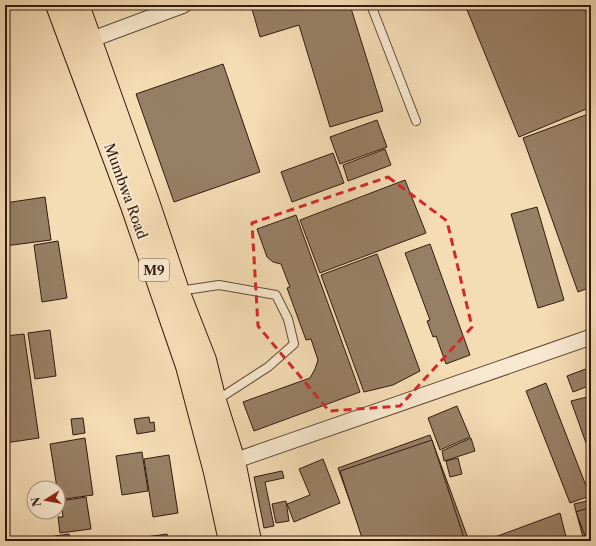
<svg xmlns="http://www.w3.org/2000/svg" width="596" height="546" font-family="'Libre Caslon Text',serif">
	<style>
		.building { fill: #977f65; stroke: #321b0f }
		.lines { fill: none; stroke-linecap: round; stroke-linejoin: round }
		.lane-casing { stroke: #624b38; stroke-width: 10 }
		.street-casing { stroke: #624b38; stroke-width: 17 }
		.primary-casing { stroke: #321b0f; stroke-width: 24 }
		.lane { stroke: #f8e8cf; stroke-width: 8 }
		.street { stroke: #f8e8cf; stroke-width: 15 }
		.primary { stroke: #f4dcb5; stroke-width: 22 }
		.marked { fill: none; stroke: #d62828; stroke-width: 3; stroke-dasharray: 8 5; stroke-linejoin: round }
		.labels { text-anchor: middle; stroke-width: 4; stroke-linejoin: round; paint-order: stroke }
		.shield { fill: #f8e8cf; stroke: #6d5849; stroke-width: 1 }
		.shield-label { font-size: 13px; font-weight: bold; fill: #321b0f }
		.street-label { font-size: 14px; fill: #321b0f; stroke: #f8e8cf }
	</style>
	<rect width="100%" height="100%" fill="#f4dcb5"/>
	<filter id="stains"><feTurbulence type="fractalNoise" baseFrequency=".005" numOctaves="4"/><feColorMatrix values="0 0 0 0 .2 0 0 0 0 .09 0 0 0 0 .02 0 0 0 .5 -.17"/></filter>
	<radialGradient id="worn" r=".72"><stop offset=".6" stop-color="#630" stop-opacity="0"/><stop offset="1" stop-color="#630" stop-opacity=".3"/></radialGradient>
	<g class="building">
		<polygon points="265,5 350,5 383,111 330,127 299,25 260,37 252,9"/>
		<polygon points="465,5 583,5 591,24 591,107 519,137"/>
		<polygon points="223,64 260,172 174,202 136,94"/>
		<polygon points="591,113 591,287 578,292 523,138"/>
		<polygon points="377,120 387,147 340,164 330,137"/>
		<polygon points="385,149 391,165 348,181 343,165"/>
		<polygon points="333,153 344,183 292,202 281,172"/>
		<polygon points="405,180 426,233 320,273 300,220"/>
		<polygon points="45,197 51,240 5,246 5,203"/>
		<polygon points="537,207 564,300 538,308 511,214"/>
		<polygon points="296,215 360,392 254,431 243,402 310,378 315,369 318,360 311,339 306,340 287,288 290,287 281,264 273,262 267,257 257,229"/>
		<polygon points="58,241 67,298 42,302 34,245"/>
		<polygon points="430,244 470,355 446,364 436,336 433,337 427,321 430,320 405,253"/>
		<polygon points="377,254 420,371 393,385 364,392 321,275"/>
		<polygon points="5,301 9,332 5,332"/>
		<polygon points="50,330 56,376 35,379 28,333"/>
		<polygon points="24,334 39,438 5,443 5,336"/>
		<polygon points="591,367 591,385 573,392 567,376"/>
		<polygon points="546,383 590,496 570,503 526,391"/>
		<polygon points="591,396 591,457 571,401"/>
		<polygon points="457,406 470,437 440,450 428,418"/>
		<polygon points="149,417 150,423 154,422 155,431 137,434 134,419"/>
		<polygon points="83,418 85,433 73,435 71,419"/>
		<polygon points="430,435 469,541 364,541 338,468"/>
		<polygon points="85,438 93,495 58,500 58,488 57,488 50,444"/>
		<polygon points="471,438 475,451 444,461 442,451"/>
		<polygon points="432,440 465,541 363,541 340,471"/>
		<polygon points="142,452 148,491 122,495 116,456"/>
		<polygon points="169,455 178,513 153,517 144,459"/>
		<polygon points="458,458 462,474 450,477 446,461"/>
		<polygon points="323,459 340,503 294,522 287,504 310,495 299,469"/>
		<polygon points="282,471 284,478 265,482 274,526 264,528 254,477"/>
		<polygon points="86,497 91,529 60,533 58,517 63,517 61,501"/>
		<polygon points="591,500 591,541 584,541 574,504"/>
		<polygon points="286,501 289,521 276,523 272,504"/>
		<polygon points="591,507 591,541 587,541 576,512"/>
		<polygon points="560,513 567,541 484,541"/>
		<polygon points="69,534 70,541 21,541"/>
		<polygon points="167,534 168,541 140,541 139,538"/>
	</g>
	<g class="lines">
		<g class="lane-casing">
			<g id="lane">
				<polyline points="371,5 416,121"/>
				<polyline points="179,291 219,285 276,295 288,319 294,344 268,367 217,400"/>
			</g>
		</g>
		<g class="street-casing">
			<g id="street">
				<polyline points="82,43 184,5"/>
				<polyline points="234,461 591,337"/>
			</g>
		</g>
		<g class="primary-casing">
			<g id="primary">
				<polyline points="57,5 132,206 187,366 215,472 230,541"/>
				<polyline points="78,5 147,199 178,291 205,360 215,401 234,461 250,541"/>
			</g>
		</g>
		<use href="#lane" class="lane"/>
		<use href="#street" class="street"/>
		<use href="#primary" class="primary"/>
	</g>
	<path class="marked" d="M388,177L447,221L472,327L400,406L329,411L258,326L252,223Z"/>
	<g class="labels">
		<rect class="shield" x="139" y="259" width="30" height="22" rx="3"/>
		<g class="shield-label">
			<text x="154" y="275">M9</text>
		</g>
		<g class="street-label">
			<text transform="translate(126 191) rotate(70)" y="5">Mumbwa Road</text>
		</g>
	</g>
	<rect width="596" height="546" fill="none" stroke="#f4dcb5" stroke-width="20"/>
	<rect x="6" y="6" width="584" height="534" fill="none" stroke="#321b0f" stroke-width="2"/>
	<rect x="10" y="10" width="576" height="526" fill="none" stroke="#321b0f"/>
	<g transform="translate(46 500) rotate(259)"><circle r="19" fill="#f8e8cf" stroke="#a99682"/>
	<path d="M0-3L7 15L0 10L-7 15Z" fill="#8f2418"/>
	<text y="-6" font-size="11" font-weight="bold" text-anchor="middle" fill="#321b0f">N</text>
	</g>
	<rect width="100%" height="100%" filter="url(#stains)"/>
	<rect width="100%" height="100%" fill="url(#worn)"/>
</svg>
